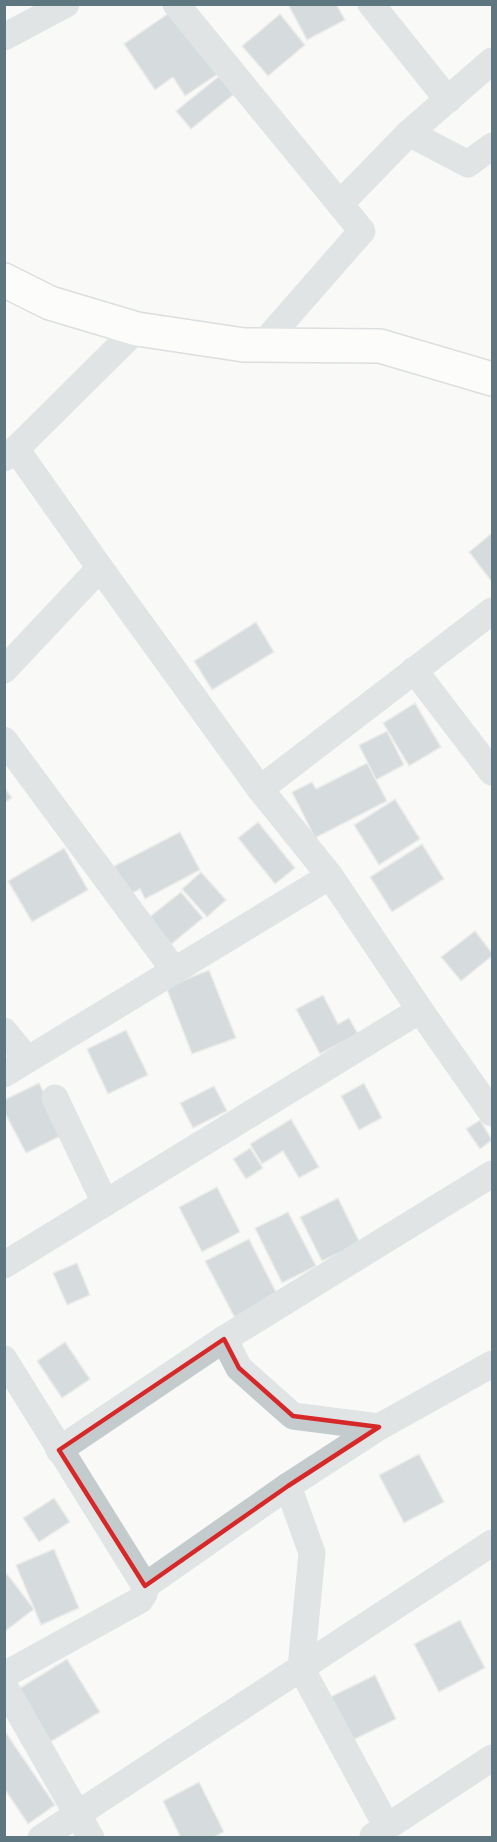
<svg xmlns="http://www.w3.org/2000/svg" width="497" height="1842" font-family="Signika,sans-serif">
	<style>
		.building { fill: #acb9bd; stroke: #dbdbd9; stroke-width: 1.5 }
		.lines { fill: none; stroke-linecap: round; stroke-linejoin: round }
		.secondary-casing { stroke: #b6bfc2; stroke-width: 36 }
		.street { stroke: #c4cbcd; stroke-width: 27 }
		.secondary { stroke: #fff; stroke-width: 33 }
		.marked { fill: none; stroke: #d62828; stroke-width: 4.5; stroke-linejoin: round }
	</style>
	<rect width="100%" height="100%" fill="#f9f9f7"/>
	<g class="building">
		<polygon points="292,4 336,4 345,20 307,40 289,6"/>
		<polygon points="175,9 219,73 185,96 173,77 155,90 124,44"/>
		<polygon points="280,14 305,45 268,76 242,46"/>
		<polygon points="223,73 238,91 191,129 176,111"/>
		<polygon points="492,533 492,582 469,552"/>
		<polygon points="256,622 274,652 212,690 194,661"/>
		<polygon points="415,703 441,747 409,766 383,723"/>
		<polygon points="387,731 404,765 376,780 359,745"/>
		<polygon points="367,763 387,801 315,838 292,792 312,782 316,789"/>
		<polygon points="4,787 12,798 4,803"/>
		<polygon points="395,799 420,839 379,865 354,825"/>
		<polygon points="258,822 295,868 275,884 238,838"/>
		<polygon points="180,832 200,870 145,899 140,889 129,895 114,866"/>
		<polygon points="422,844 444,879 392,912 370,877"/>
		<polygon points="64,848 88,890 32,922 8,881"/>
		<polygon points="201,872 226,900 207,917 182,889"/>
		<polygon points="181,892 203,918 169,946 147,919"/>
		<polygon points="475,931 492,953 492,956 461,981 441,957"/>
		<polygon points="209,970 236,1038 192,1054 166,987"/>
		<polygon points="323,995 338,1024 349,1018 358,1034 320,1054 296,1009"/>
		<polygon points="126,1030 148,1075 108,1094 87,1049"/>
		<polygon points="39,1083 65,1134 26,1153 4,1111 4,1100"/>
		<polygon points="364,1083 382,1118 359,1130 341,1096"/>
		<polygon points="214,1086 227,1111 193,1128 180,1103"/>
		<polygon points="291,1119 319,1167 299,1178 283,1151 262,1164 250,1144"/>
		<polygon points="480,1120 492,1140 480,1149 466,1129"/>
		<polygon points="250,1148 263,1168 246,1179 233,1159"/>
		<polygon points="217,1187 240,1232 202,1252 179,1207"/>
		<polygon points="338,1198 360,1243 322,1261 300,1217"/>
		<polygon points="288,1212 316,1266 282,1283 255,1228"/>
		<polygon points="249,1239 278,1296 235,1318 205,1261"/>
		<polygon points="77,1263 90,1295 67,1305 53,1273"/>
		<polygon points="65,1342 90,1379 62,1398 37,1361"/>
		<polygon points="419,1454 444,1502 404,1523 379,1475"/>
		<polygon points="54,1498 70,1522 39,1542 23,1518"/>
		<polygon points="54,1549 79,1608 41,1625 16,1565"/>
		<polygon points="7,1574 34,1609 4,1632 4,1576"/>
		<polygon points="460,1620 485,1668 439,1692 414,1644"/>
		<polygon points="67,1659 100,1712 47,1744 15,1691"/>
		<polygon points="375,1675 396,1719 349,1742 328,1698"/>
		<polygon points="4,1730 55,1805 28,1824 4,1788"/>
		<polygon points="199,1782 224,1832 212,1838 181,1838 163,1801"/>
	</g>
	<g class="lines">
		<g class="secondary-casing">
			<polyline id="secondary" points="4,280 50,303 137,329 244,345 380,346 492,379"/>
		</g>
		<g class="street">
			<polyline points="176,4 362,231 262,345"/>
			<polyline points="371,4 448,100"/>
			<polyline points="4,37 66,4"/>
			<polyline points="409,133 468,164 492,146"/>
			<polyline points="340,204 409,133 492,61"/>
			<polyline points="16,449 100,568 260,789 330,876 420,1010 492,1113"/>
			<polyline points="4,458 16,449 137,329"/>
			<polyline points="4,670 100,568"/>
			<polyline points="414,670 492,772"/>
			<polyline points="4,740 174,970"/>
			<polyline points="260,789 492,611"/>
			<polyline points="4,1031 27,1059"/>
			<polyline points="4,1074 330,876"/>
			<polyline points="55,1098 105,1203"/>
			<polyline points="4,1265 420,1010"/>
			<polyline points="224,1339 239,1368 293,1416 379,1427 492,1364"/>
			<polyline points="4,1359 145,1586 144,1594 140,1600 6,1674 4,1678"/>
			<polyline points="59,1450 224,1339 492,1174"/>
			<polyline points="288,1486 312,1553 301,1668 387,1827"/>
			<polyline points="145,1586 288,1486 379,1427"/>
			<polyline points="4,1686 91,1838"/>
			<polyline points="373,1836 492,1758"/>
			<polyline points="41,1838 492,1543"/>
		</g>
		<use href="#secondary" class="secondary"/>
	</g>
	<path d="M0 0H497V1842H0ZM224,1339L239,1368L293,1416L379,1427L288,1486L145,1586L59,1450Z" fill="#f9f9f7" fill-opacity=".55" fill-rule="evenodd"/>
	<path class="marked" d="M224,1339L239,1368L293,1416L379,1427L288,1486L145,1586L59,1450Z"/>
	<rect width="497" height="1842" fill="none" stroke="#5d767f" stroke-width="12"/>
</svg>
